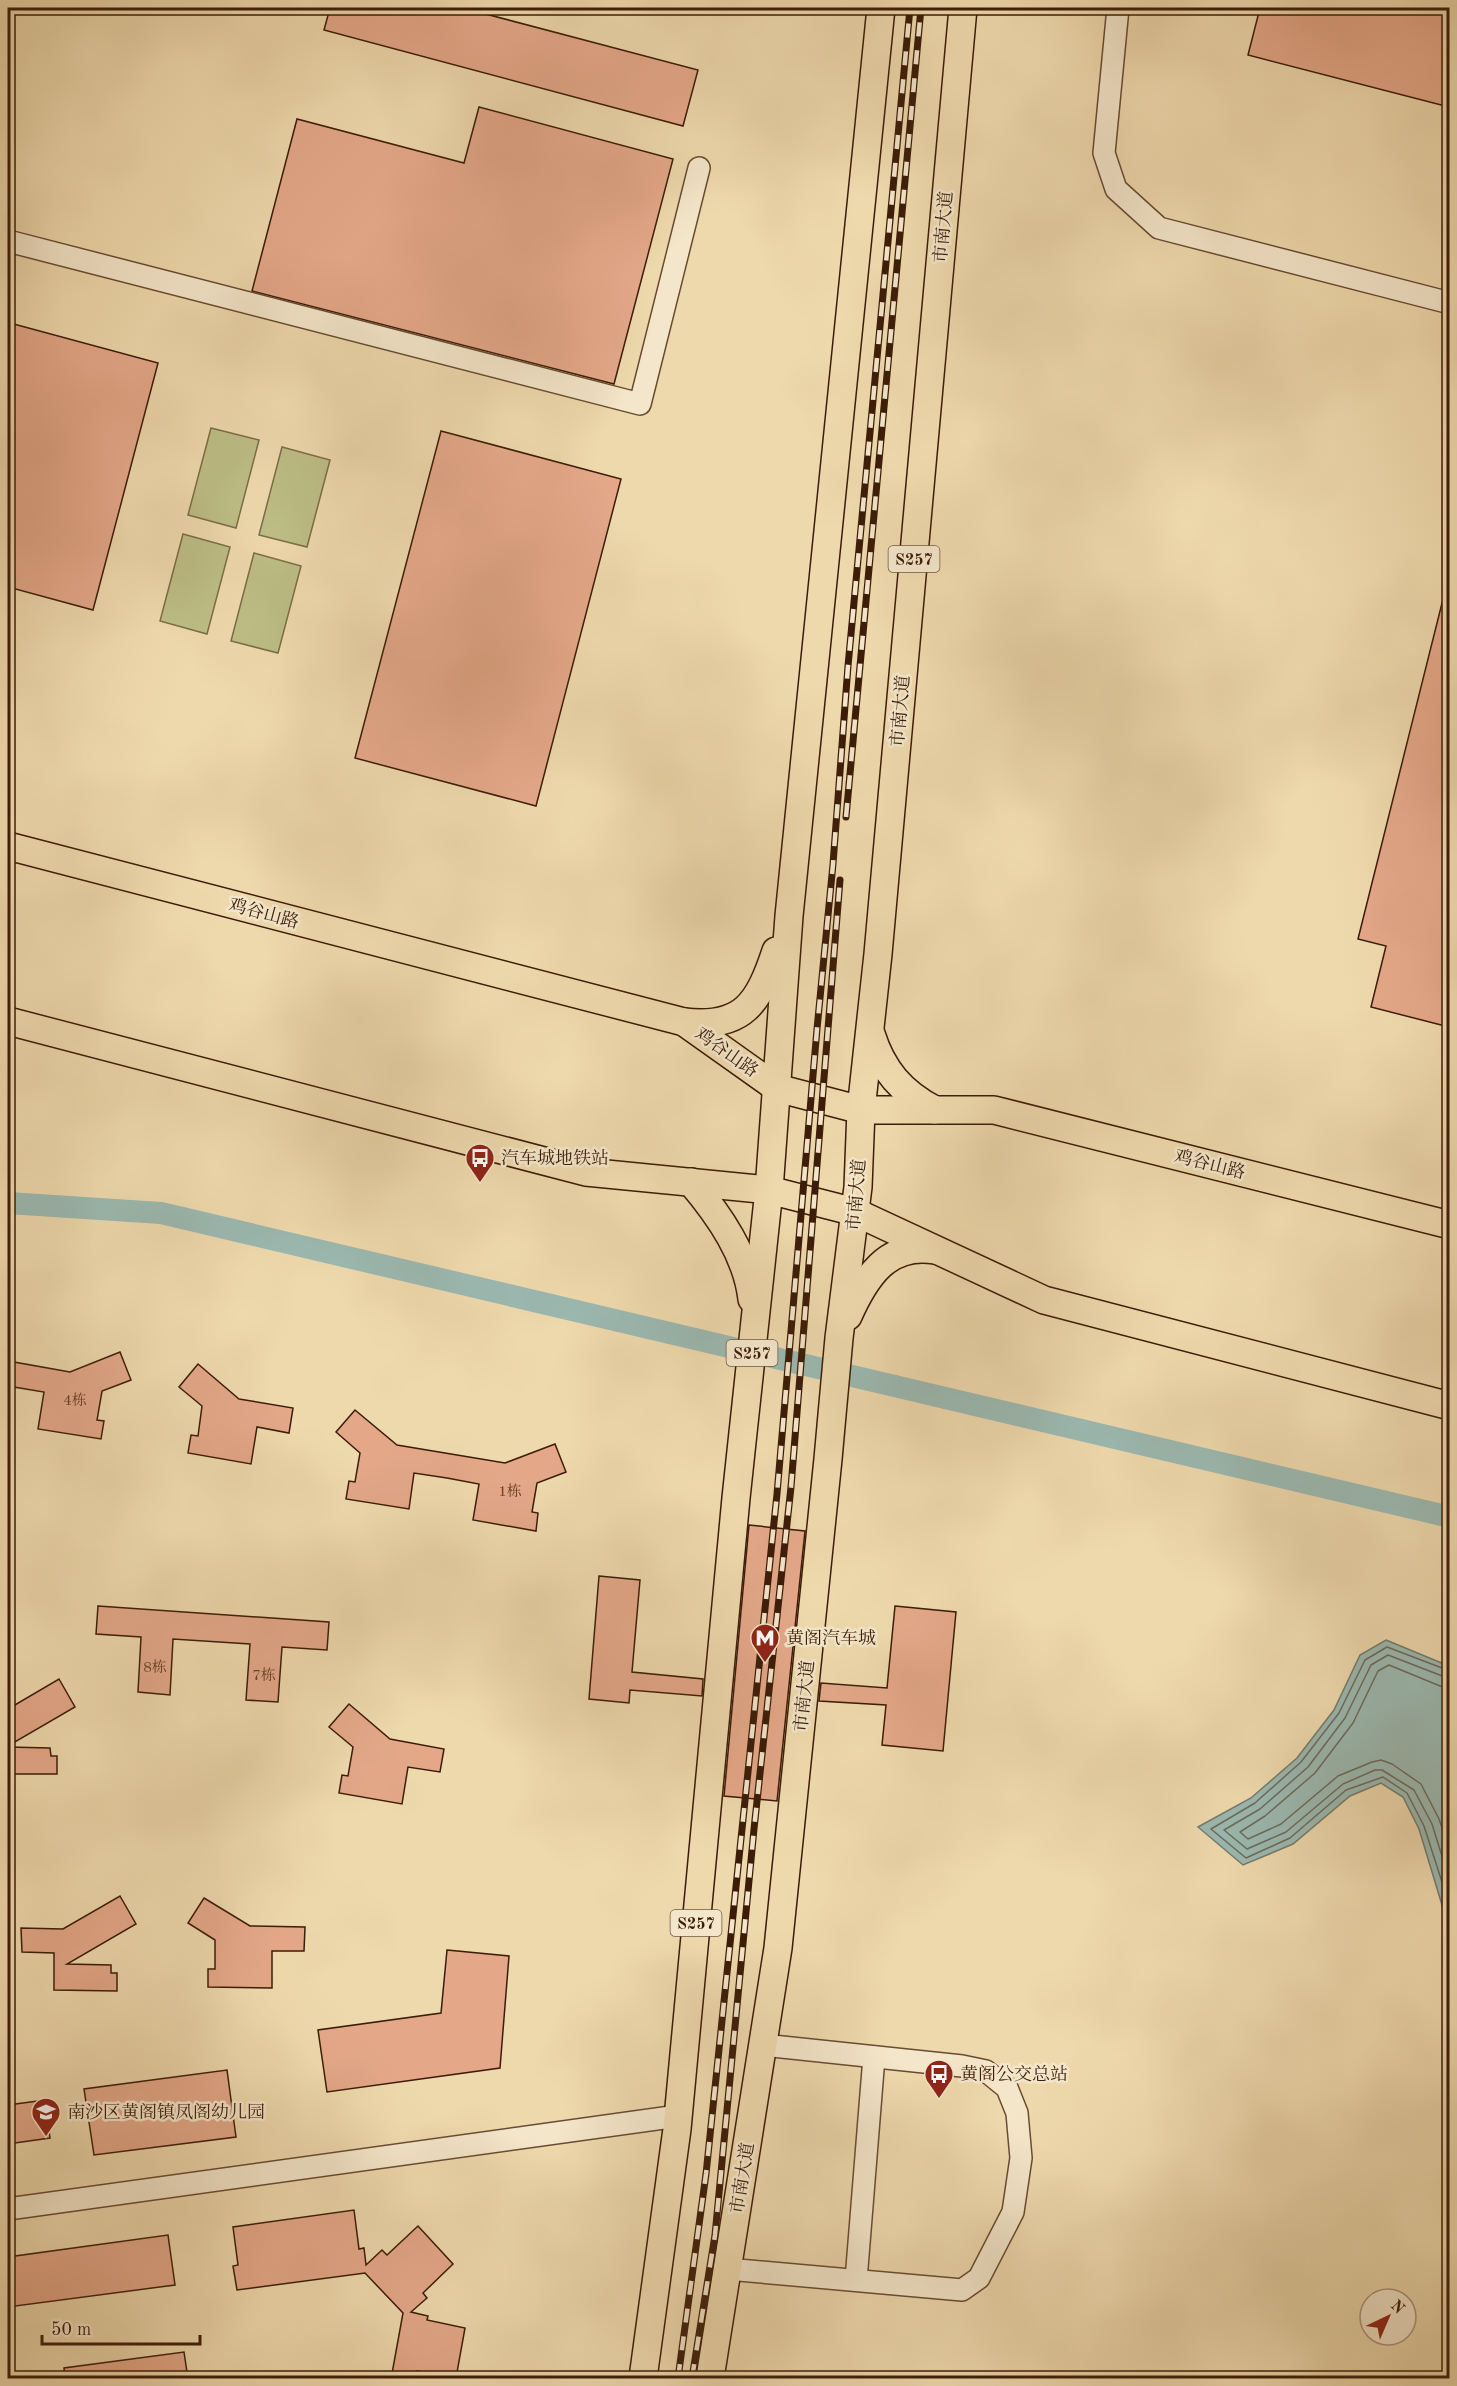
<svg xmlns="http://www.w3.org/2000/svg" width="1457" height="2386" font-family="'Old Standard TT','Noto Serif SC',serif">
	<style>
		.green { fill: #bdbe86; stroke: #7c6d47; stroke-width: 1.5 }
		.water { fill: #9bb9b1; stroke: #757a6d; stroke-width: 1.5 }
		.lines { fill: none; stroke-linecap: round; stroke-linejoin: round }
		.shore { stroke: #6c6a5c; stroke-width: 1.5 }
		.canal { stroke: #9bb9b1; stroke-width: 22 }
		.building { fill: #e4a889; stroke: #3c1c08; stroke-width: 1.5 }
		.minor-casing { stroke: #684b31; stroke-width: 24 }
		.major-casing { stroke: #3c1c08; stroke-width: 30 }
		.minor { stroke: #f4e6ca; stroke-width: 21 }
		.major { stroke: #eed9ad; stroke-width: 27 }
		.rail-casing { stroke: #3c1c08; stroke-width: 7 }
		.rail { stroke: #f4e6ca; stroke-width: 4.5; stroke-dasharray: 14; stroke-linecap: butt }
		.labels { text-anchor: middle; stroke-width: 5; stroke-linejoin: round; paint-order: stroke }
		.number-label { font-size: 15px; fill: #663f28 }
		.shield { fill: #f4e6ca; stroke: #735942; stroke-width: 1.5 }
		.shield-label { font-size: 16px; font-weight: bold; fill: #3c1c08 }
		.street-label { font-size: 18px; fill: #3c1c08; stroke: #f4e6ca }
		.poi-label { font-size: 18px; fill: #3c1c08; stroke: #f4e6ca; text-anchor: start }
	</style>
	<rect width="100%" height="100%" fill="#eed9ad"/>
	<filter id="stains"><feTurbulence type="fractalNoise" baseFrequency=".00333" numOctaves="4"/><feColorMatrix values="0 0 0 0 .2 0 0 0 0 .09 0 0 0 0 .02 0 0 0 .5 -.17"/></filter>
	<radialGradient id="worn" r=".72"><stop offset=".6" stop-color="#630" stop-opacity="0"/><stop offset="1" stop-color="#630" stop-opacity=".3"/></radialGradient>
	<g class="green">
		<polygon points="211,428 259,440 236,528 188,515"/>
		<polygon points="282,447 330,460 307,547 259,535"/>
		<polygon points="183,534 230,547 207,634 160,621"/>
		<polygon points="254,553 301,566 278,653 231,641"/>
	</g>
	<polygon class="water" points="1386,1640 1449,1666 1449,1928 1419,1829 1403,1797 1381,1783 1350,1796 1293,1844 1243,1865 1198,1827 1251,1798 1297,1758 1334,1710 1360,1655"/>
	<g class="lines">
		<g class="shore">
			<polyline points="1450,1671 1387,1647 1365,1660 1339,1713 1301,1762 1255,1803 1211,1829 1246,1858 1290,1838 1346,1790 1383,1777 1407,1793 1424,1826 1450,1907"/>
			<polyline points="1450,1679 1388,1655 1371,1665 1345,1718 1308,1767 1260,1809 1224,1830 1247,1849 1286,1832 1343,1784 1375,1770 1382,1770 1414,1790 1432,1824 1450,1882"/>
			<polyline points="1450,1688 1440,1686 1389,1665 1378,1671 1353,1723 1315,1773 1265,1816 1240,1832 1248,1839 1281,1824 1338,1776 1372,1762 1381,1760 1392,1764 1421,1784 1439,1819 1450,1851"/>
		</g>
		<polyline class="canal" points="8,1203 161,1213 1450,1517"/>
	</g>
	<g class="building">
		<polygon points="330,8 463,8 698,70 683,126 324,30"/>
		<polygon points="1260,8 1449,8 1449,107 1248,55"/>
		<polygon points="479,107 673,159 614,384 252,291 297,119 464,163"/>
		<polygon points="10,323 158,363 93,610 8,587 8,334"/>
		<polygon points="441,431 621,479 536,806 355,758"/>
		<polygon points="1443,599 1449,600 1449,1027 1371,1007 1386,946 1358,939"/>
		<polygon points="120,1352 131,1380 102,1391 97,1420 104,1421 101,1439 38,1429 44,1392 8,1386 8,1361 70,1372"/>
		<polygon points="198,1364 239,1399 293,1408 289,1433 257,1427 251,1464 188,1453 191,1435 198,1436 202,1406 179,1387"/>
		<polygon points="355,1410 397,1445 505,1463 555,1444 566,1472 537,1483 532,1512 538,1513 536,1531 473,1520 479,1484 447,1478 414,1473 409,1509 346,1499 349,1481 355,1482 360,1453 336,1432"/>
		<polygon points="749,1525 805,1531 777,1801 724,1796"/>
		<polygon points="599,1576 640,1580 632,1672 703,1679 702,1696 630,1690 629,1703 589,1699"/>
		<polygon points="98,1606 329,1622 327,1650 282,1647 278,1702 246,1700 250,1644 173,1639 170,1695 138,1692 141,1637 96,1634"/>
		<polygon points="895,1606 956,1612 943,1751 882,1745 886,1705 819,1701 821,1683 887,1688"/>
		<polygon points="59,1679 75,1707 8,1746 8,1709"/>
		<polygon points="349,1704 390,1739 444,1749 440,1772 408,1767 402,1804 339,1793 342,1775 348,1776 353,1747 329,1727"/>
		<polygon points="8,1747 50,1748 51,1756 57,1756 57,1774 8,1774"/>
		<polygon points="120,1896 136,1924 67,1964 111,1965 111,1973 117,1973 117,1991 54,1990 54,1953 22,1952 21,1928 63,1929"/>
		<polygon points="204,1898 250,1926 305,1927 304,1951 272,1951 272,1988 208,1987 208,1969 215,1969 215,1940 188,1923"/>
		<polygon points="447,1950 509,1956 500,2068 327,2092 318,2030 441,2013"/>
		<polygon points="227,2070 236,2137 94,2155 84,2089"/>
		<polygon points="45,2100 50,2138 8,2144 8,2105"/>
		<polygon points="354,2210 359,2249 364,2248 366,2265 382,2250 387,2255 418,2226 453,2264 423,2293 427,2298 411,2312 428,2316 427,2320 465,2328 456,2378 417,2371 416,2379 391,2379 403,2313 365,2273 237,2290 233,2266 238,2265 233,2227"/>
		<polygon points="168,2235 175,2285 8,2307 8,2257"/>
		<polygon points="184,2352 188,2379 65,2379 64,2368"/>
	</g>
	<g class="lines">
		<g class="minor-casing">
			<g id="minor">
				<polyline points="1118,8 1104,153 1116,189 1159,228 1450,303"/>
				<polyline points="8,241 640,404 699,168"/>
				<polyline points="8,2209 678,2116"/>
				<polyline points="727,2269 962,2290 979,2278 1013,2212 1021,2158 1017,2113 1007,2088 986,2071 962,2066 763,2045"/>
				<polyline points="856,2280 874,2057"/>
			</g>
		</g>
		<g class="major-casing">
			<g id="major">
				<polyline points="8,846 684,1022 777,1088 861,1110 994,1110 1450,1225"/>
				<polyline points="8,1021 586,1172 769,1190 855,1212 1044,1300 1450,1406"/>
				<path d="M684,1022C744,1029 759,1002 776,951"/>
				<path d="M871,1034C882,1070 902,1093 935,1110"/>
				<path d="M691,1182C719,1215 747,1255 752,1299"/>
				<path d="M848,1316C865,1278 887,1242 935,1250"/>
				<polyline points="643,2378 677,2129 736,1498 769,1190 789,916 881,8"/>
				<polyline points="710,2378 778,1948 828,1459 839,1338 858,1187 861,1110 878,954 963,8"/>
			</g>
		</g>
		<use href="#minor" class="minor"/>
		<use href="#major" class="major"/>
		<g class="rail-casing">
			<g id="rail">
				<polyline points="846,817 921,8"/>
				<polyline points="678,2378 706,2174 777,1494 817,1029 833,864 848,666 910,8"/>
				<polyline points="692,2378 715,2235 754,1829 791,1487 840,880"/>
			</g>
		</g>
		<use href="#rail" class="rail"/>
	</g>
	<defs>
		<g id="bus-pin" transform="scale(1.5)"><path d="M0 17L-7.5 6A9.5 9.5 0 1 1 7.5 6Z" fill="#8f2418" stroke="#f4e6ca"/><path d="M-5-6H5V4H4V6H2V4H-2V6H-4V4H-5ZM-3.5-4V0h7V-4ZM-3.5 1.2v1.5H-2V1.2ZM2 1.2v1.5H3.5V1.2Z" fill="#fff"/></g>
		<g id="metro-pin" transform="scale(1.5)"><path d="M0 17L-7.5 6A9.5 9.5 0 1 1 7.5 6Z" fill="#8f2418" stroke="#f4e6ca"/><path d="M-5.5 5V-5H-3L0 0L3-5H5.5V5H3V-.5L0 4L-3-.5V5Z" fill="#fff"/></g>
		<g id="school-pin" transform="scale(1.5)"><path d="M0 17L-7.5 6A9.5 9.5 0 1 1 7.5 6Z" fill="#8f2418" stroke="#f4e6ca"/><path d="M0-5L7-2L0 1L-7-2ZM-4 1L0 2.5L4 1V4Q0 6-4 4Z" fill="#fff"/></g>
	</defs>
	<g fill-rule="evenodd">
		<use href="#bus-pin" x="480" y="1158"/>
		<use href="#metro-pin" x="765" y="1638"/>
		<use href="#bus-pin" x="939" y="2074"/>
		<use href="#school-pin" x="46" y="2112"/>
	</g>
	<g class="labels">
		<g class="number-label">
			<text x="75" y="1405">4栋</text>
			<text x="510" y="1496">1栋</text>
			<text x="155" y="1672">8栋</text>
			<text x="264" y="1680">7栋</text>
		</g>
		<g class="shield">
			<rect x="888.5" y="546" width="51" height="26" rx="4.5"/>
			<rect x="726.5" y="1340" width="51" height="26" rx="4.5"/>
			<rect x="670.5" y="1910" width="51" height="26" rx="4.5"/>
		</g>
		<g class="shield-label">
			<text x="914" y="565">S257</text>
			<text x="752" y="1359">S257</text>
			<text x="696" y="1929">S257</text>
		</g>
		<g class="street-label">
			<text transform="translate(943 227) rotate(-85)" y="6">市南大道</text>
			<text transform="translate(900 711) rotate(-85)" y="6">市南大道</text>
			<text transform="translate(264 913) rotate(15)" y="6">鸡谷山路</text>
			<text transform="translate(727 1052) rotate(35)" y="6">鸡谷山路</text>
			<text transform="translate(1210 1164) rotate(14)" y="6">鸡谷山路</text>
			<text transform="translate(856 1195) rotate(-85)" y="6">市南大道</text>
			<text transform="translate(804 1696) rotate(-84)" y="6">市南大道</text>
			<text transform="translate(742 2178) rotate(-81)" y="6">市南大道</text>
		</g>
		<g class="poi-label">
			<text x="501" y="1164">汽车城地铁站</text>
			<text x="786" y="1644">黄阁汽车城</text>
			<text x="960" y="2080">黄阁公交总站</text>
			<text x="67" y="2118">南沙区黄阁镇凤阁幼儿园</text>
		</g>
	</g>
	<rect width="1457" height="2386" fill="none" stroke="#eed9ad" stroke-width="30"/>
	<rect x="9" y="9" width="1439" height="2368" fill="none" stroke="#3c1c08" stroke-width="3"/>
	<rect x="15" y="15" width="1427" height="2356" fill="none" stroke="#3c1c08" stroke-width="1.5"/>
	<g transform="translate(1388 2317) rotate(44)"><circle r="28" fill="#f4e6ca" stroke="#aa957c" stroke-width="1.5"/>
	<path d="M0-4.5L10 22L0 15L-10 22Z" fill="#8f2418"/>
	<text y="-9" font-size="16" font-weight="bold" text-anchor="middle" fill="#3c1c08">N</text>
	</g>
	<path d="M42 2335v9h158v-9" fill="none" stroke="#3c1c08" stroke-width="3"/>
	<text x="51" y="2335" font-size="18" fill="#3c1c08" stroke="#f4e6ca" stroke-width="4.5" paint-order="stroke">50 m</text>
	<rect width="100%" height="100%" filter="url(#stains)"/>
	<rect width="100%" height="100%" fill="url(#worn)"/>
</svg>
